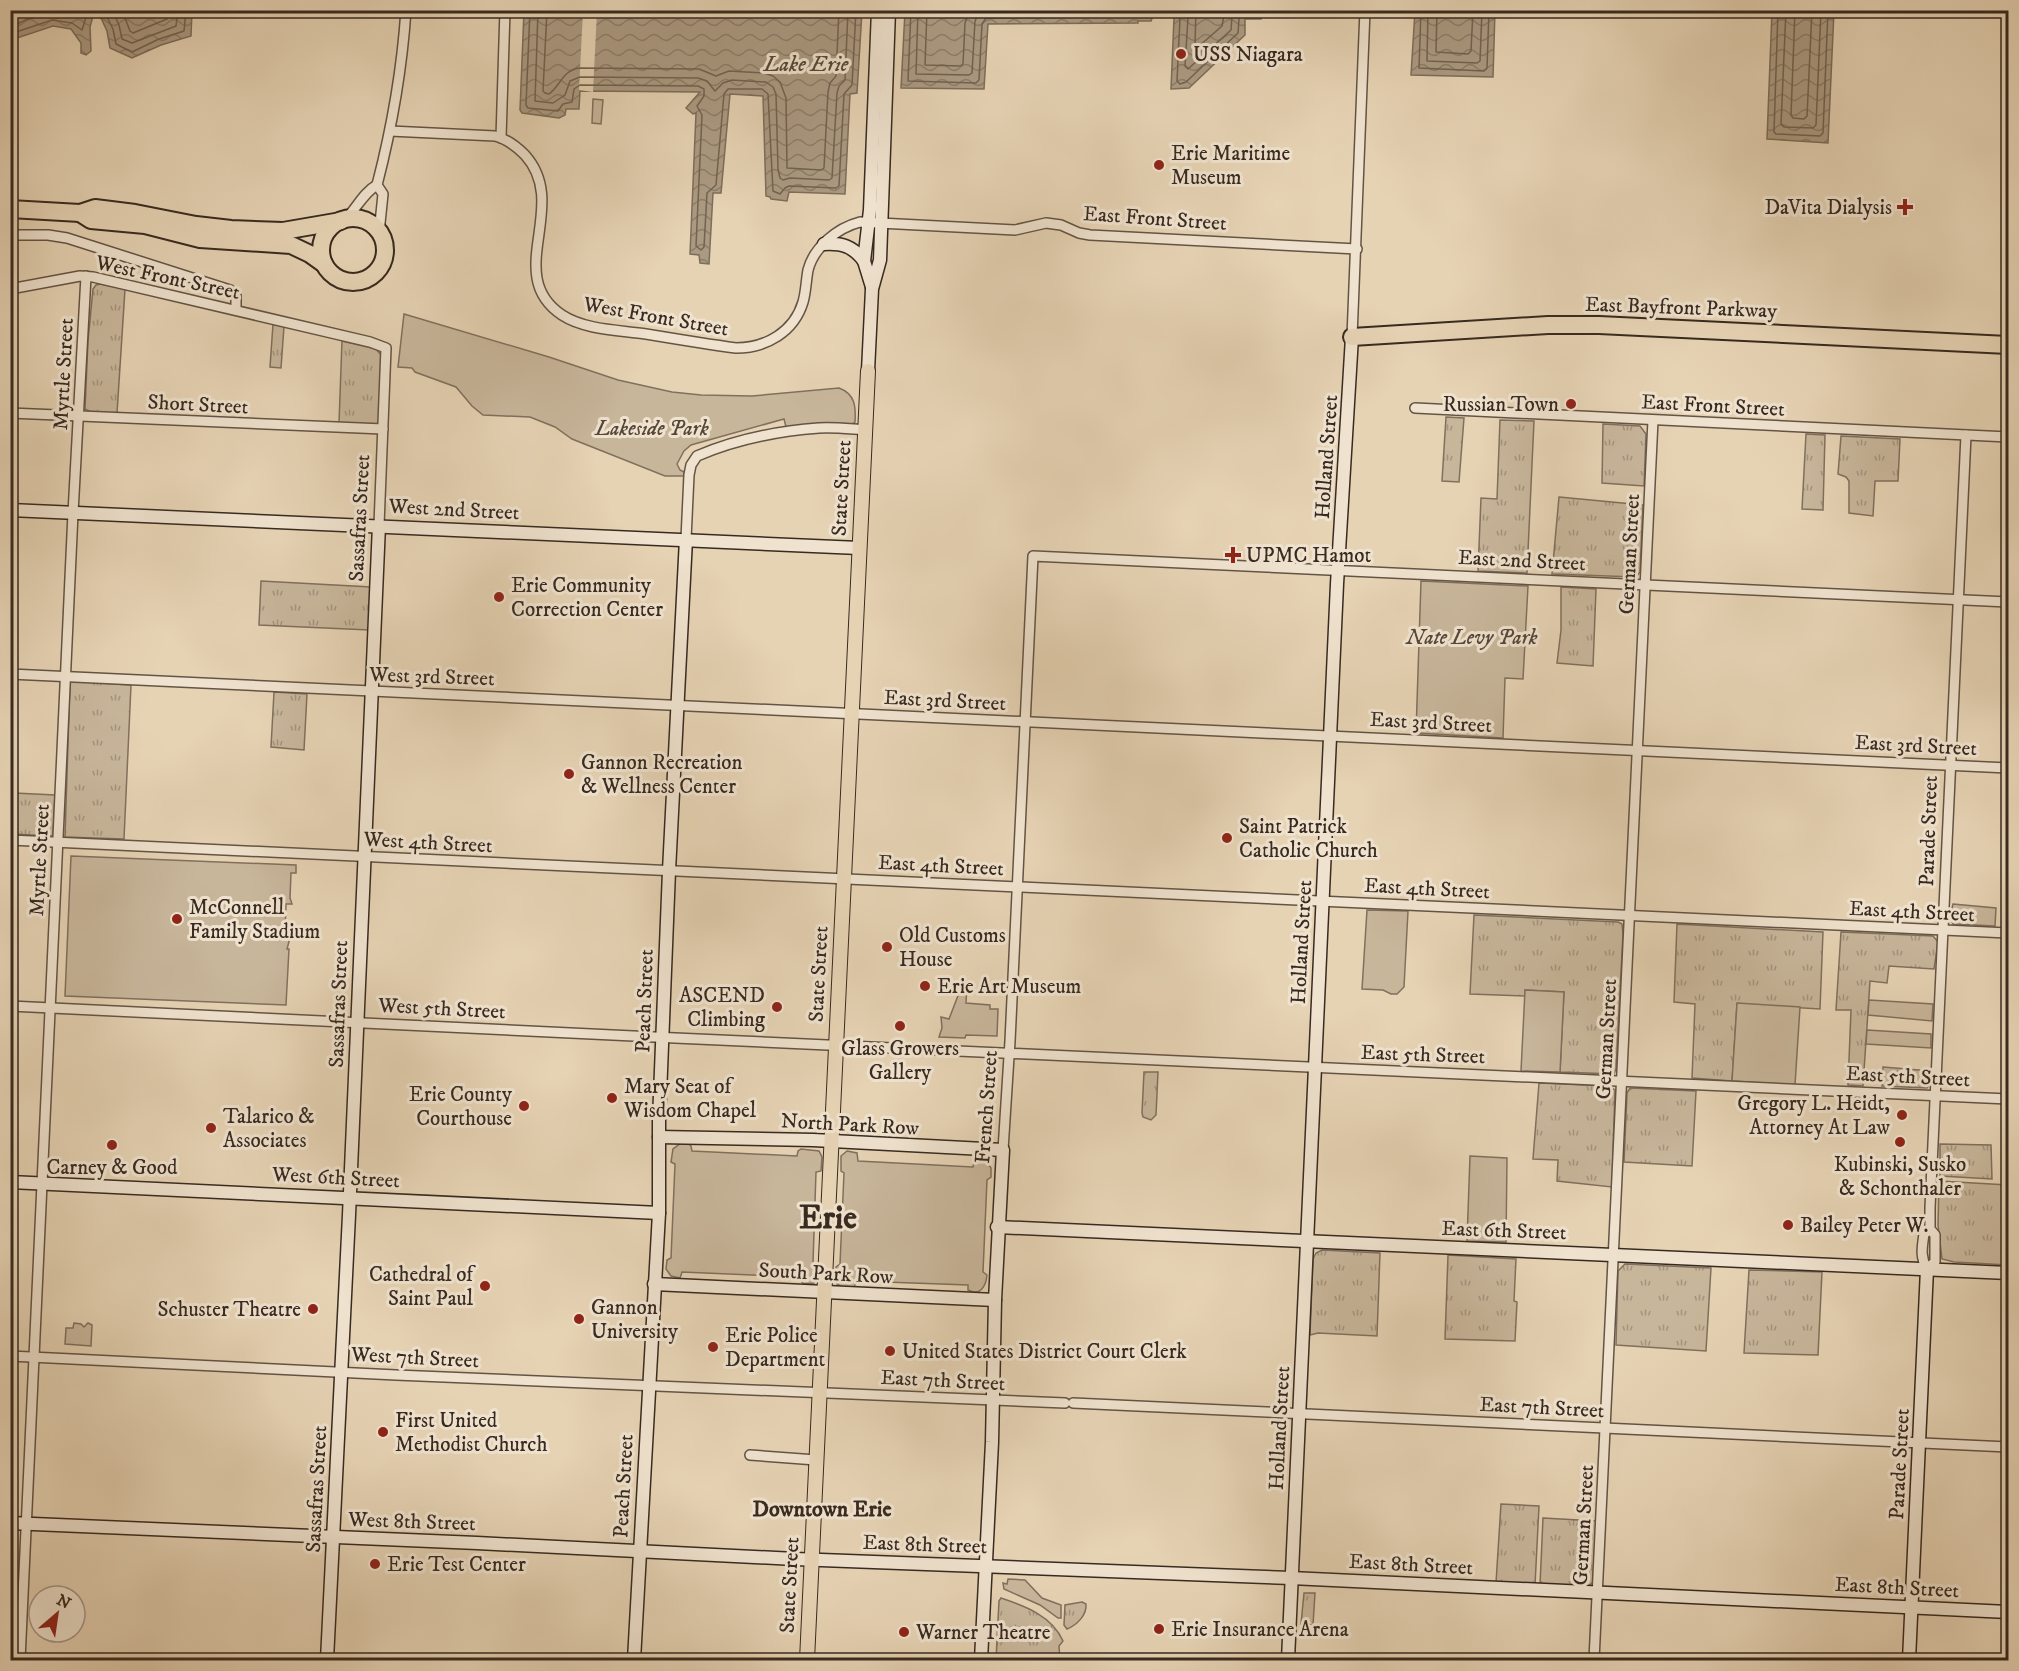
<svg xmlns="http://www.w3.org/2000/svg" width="2019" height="1671" font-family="'IM FELL DW Pica',serif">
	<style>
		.grass { fill: url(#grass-tufts); stroke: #80705e; stroke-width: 1.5 }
		.green { fill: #c8b69b; stroke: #80705e; stroke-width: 1.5 }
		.water { fill: url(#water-waves); stroke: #7d6d5b; stroke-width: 1.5 }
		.pier { fill: #e6d3b4 }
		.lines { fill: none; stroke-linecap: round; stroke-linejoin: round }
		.shore { stroke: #726251; stroke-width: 1.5 }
		.street-casing { stroke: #645445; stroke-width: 12 }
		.secondary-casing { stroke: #382a20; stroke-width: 15 }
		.primary-casing { stroke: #382a20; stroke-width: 16 }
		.highway-casing { stroke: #382a20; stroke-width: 20 }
		.street { stroke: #efe2ce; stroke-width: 9 }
		.secondary { stroke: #efe2ce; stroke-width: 12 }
		.primary { stroke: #e6d3b4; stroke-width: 14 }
		.highway { stroke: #e6d3b4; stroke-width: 16 }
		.poi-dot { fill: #8f2418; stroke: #efe2ce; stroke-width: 2 }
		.labels { text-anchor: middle; stroke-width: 6; stroke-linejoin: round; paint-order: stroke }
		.poi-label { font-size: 21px; fill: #382a20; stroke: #efe2ce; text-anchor: start }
		.street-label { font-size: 21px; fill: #382a20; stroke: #efe2ce }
		.park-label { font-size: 21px; font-style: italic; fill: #554639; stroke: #efe2ce }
		.water-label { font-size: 22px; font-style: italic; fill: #554638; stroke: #efe2ce }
		.neighbourhood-label { font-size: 22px; font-weight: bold; fill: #382a20; stroke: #efe2ce }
		.town-label { font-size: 33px; font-weight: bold; fill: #382a20; stroke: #efe2ce }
	</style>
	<defs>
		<pattern id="grass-tufts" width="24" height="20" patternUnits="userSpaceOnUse" patternTransform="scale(1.5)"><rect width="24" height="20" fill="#c8b69b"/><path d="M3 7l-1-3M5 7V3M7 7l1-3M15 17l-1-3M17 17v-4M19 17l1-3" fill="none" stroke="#a3947e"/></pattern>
		<pattern id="water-waves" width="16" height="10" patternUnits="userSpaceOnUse" patternTransform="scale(1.5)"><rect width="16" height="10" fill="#ab9a82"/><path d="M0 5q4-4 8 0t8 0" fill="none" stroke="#8c7e6a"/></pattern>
	</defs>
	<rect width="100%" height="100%" fill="#e6d3b4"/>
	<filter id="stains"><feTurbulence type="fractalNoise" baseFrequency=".00333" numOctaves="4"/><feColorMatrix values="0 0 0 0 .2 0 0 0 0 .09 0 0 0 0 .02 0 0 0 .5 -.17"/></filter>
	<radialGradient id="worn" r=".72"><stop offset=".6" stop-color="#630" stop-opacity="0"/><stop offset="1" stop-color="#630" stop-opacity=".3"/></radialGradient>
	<g class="grass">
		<polygon points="100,284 125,289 117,413 91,412 85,409 88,341 93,289 96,285"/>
		<polygon points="273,324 284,326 281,368 270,367"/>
		<polygon points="342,341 376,349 381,355 379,421 377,424 339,423"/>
		<polygon points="1446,417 1464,418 1459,482 1442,481"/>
		<polygon points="1500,420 1534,421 1527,573 1478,571 1481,498 1497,499"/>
		<polygon points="1603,424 1640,426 1646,434 1644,486 1602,483"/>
		<polygon points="1806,434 1825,435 1823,510 1802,509"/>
		<polygon points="1841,436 1900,439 1898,481 1875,481 1873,516 1849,513 1849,481 1846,477 1838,474"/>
		<polygon points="1559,497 1643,505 1640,572 1636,577 1552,574"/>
		<polygon points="261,581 371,587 369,630 259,625"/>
		<polygon points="1561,587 1596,589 1593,666 1557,663 1561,630"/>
		<polygon points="70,681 131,685 124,839 65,837"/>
		<polygon points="274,692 307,694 304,750 271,747"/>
		<polygon points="14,793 55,795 53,836 12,834"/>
		<polygon points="1474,915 1618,922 1622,924 1623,934 1616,1069 1614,1074 1560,1072 1564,992 1525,990 1525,996 1470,994"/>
		<polygon points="1677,924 1823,932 1820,1009 1737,1004 1732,1081 1692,1078 1695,1004 1674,1002"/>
		<polygon points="1841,932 1933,936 1938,942 1934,969 1889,966 1887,983 1870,981 1863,1086 1848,1085 1851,1010 1836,1010"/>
		<polygon points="1883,1067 1930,1071 1931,1083 1927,1088 1882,1086"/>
		<polygon points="1144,1072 1158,1072 1156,1115 1151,1120 1143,1117 1142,1113"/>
		<polygon points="1539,1083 1608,1086 1615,1090 1612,1187 1557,1181 1558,1160 1533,1159"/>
		<polygon points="1630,1088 1696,1091 1692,1166 1624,1162 1627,1093"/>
		<polygon points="1940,1144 1991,1145 1992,1179 1940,1176"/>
		<polygon points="1939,1181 2008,1185 2008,1265 1954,1262 1942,1259 1938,1225"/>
		<polygon points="1322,1250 1380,1253 1377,1336 1318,1333 1310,1335 1313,1259 1316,1253"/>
		<polygon points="1448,1255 1516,1259 1514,1301 1517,1302 1515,1341 1445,1339"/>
		<polygon points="1625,1264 1711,1268 1706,1351 1616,1345 1618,1271"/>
		<polygon points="1749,1270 1822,1272 1818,1355 1744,1353"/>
		<polygon points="1501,1504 1539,1506 1535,1585 1496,1583"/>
		<polygon points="1543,1518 1596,1521 1593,1582 1588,1587 1540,1585"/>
		<polygon points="1008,1579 1025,1580 1042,1598 1061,1605 1061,1618 1058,1618 1040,1605 1004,1589 1003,1583 1007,1584"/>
		<polygon points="1304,1593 1315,1593 1313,1625 1301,1624"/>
		<path d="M1001,1598C1025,1606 1052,1616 1063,1641L1059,1646L1060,1660H996L999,1601Z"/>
		<path d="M1082,1602L1086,1604C1087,1615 1077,1625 1067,1629L1064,1625L1065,1605Z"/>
	</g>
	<g class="green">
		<polygon points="593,99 603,100 601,124 592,123"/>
		<path d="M404,314L549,357L618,380L672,392L701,395L752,396L839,388C855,394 856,406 855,422L852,424H822L786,427L784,419L691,445L684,451L677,464L680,470L684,472V476H665L572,439L555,427L530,417L483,415L472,406L456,387L415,372L412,368L398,367Z"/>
		<polygon points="1421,581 1528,586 1523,679 1505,678 1503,738 1416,733"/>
		<polygon points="71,856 296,865 296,873 291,873 290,898 292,904 286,904 285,933 291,934 287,949 289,949 286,1005 65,996"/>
		<polygon points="1953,904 1996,908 1995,926 1953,924 1950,917"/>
		<polygon points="1367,910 1408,911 1404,987 1397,994 1391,994 1383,990 1362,989"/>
		<polygon points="960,985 967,985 966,1003 990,1005 990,1009 998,1009 997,1036 966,1035 965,1038 939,1037 942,1028 941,1017 949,1019 959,993"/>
		<polygon points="1525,990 1564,992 1560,1072 1521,1071"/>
		<polygon points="1869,1000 1933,1004 1932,1021 1868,1015"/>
		<polygon points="1737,1003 1800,1007 1795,1085 1732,1081"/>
		<polygon points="1867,1030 1931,1034 1931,1048 1866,1044"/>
		<polygon points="681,1143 689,1144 691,1146 692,1151 797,1156 798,1151 801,1149 819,1151 822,1157 821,1171 816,1172 813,1263 817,1266 814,1283 803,1284 800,1277 682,1272 680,1278 671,1276 666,1269 667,1260 671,1258 675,1164 671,1162 673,1149"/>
		<path d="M847,1151L857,1153L858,1161L973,1167L975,1158L986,1161L991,1168V1177L987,1180L983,1272L987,1275C986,1286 980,1297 968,1290V1285L857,1281L854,1287H842L837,1284L836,1267L840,1264L844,1173L841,1171V1156Z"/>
		<polygon points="1470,1156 1507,1158 1506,1242 1467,1241"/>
		<polygon points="74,1323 81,1324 84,1327 88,1323 92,1325 91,1346 65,1344 66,1328 73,1328"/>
	</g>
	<g class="water">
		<polygon points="10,11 192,11 191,36 161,45 132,58 110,48 107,31 101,18 93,16 90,27 91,51 86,55 81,53 81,43 71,29 53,26 11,40"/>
		<polygon points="524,11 862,11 857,93 850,94 845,194 789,192 787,201 771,199 770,197 766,196 763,96 730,94 721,193 713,193 709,264 700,263 699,255 690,254 696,113 693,114 686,108 700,92 580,91 579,109 566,109 565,115 559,118 522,113 520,110"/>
		<polygon points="905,11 1260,10 1261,19 1245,19 1245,35 1189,88 1171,89 1174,18 1172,12 1169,11 1157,17 1153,16 1151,21 1138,21 1138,23 988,24 984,89 901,88"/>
		<polygon points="1415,11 1495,11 1493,77 1411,75"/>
		<polygon points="1772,11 1834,11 1828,143 1767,139"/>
	</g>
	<polygon class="pier" points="583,11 597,11 593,92 579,90"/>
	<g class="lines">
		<g class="shore">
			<polyline points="95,10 106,15 113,29 116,44 132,52 159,39 184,31 186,10"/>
			<polyline points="112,10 119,25 122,39 132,43 176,26 178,10"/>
			<polyline points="122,10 130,31 133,33 167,19 169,10"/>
			<polyline points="530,10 526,105 528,108 558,111 563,104 572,102 574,89 580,85 698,86 704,89 704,96 697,106 702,115 696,246 701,250 704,247 707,193 716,185 724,94 728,89 762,89 768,94 773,191 780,194 785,188 789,186 836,188 839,186 844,94 852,85 856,10"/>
			<polyline points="538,10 535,101 553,103 565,95 570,81 580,77 698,78 707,81 715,91 723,83 732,80 766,82 773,87 776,94 778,169 780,178 783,180 790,178 829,180 832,178 837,93 839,86 845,80 848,10"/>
			<path d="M547,10L543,91L545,93L549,94C561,85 562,71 579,68L699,69L716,76L729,71L764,73L773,76L780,82L786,98L787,168L821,170L824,168L828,92L830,83L836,76L839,10"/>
			<polyline points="911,10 908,81 976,83 979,80 982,24 986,18 1132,17 1146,15 1152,10"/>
			<polyline points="918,10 916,74 969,75 972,73 975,21 978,15 986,10"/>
			<polyline points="927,10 925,65 960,66 963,64 965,23 970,10"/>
			<polyline points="1002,10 1077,10"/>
			<polyline points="1178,10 1180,18 1177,81 1180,84 1186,82 1238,33 1239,19 1241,15 1252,13 1254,10"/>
			<polyline points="1186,10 1188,18 1185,66 1188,69 1231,30 1232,16 1235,10"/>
			<polyline points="1196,10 1195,44 1198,47 1222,26 1225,10"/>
			<polyline points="1421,10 1419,68 1484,71 1487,68 1489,10"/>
			<polyline points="1428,10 1427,61 1477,63 1480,61 1482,10"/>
			<polyline points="1437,10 1436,52 1468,54 1471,51 1473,10"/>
			<polyline points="1778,10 1774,132 1776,134 1820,136 1823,133 1828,10"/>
			<polyline points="1786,10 1781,124 1784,127 1813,128 1816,125 1821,10"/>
			<polyline points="1795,10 1791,115 1793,118 1804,119 1807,116 1812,10"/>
			<polyline points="10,27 28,19 50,13 76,16 80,10"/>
			<polyline points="10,34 52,20 72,23 82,30 87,14 92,10"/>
		</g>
		<g class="street-casing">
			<g id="street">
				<path d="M390,131L495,136C507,139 516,146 525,155C571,206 502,275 562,315C585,330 619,330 646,334C676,339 706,344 736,348C766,348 794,332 803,302C806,292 806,281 808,270C814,247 837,228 860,222L1015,230L1046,223L1061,225L1079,233L1090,235L1357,249"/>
				<polyline points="501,138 505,10"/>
				<path d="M345,220C357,208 363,193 377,185"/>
				<path d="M379,233L383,194L377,185C392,127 402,70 406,10"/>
				<polyline points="10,235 48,235 67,238 230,290 236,296 236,310"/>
				<polyline points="10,289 80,276 93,277 370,342 386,348 379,525"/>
				<polyline points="1352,337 1365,10"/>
				<polyline points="1415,408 2008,437"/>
				<polyline points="10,413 383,429"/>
				<path d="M686,539L689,475L691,465L697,456C734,440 778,431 819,428C834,427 850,429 866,430"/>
				<polyline points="10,674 2008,768"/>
				<polyline points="10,840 2008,933"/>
				<polyline points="10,1006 675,1038 2008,1099"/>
				<polyline points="1003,1150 1010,1041 1033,556 2008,602"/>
				<path d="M1930,1229L1924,1234C1922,1248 1920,1257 1927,1269L1935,1262V1235L1930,1229V1208L1966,435"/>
				<polyline points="10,1356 396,1375 1065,1403"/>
				<polyline points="1073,1403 2008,1447"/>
				<polyline points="750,1455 816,1460"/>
				<polyline points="20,1660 73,513 86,276"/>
				<polyline points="1594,1660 1653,420"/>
			</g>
		</g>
		<g class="secondary-casing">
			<g id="secondary">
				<path d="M824,244C842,243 853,246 864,261"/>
				<polyline points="872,287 864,261 870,210 878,10"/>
				<polyline points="868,371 872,289 880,260 889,10"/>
				<polyline points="10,510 859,548"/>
				<polyline points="659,1137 813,1140 1003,1150 995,1300 992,1442 981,1660"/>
				<polyline points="10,1182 659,1213"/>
				<polyline points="997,1227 2008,1273"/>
				<polyline points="654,1284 995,1300"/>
				<polyline points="10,1523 477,1543 795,1559 1291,1578 2008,1612"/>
				<polyline points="327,1660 349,1215 379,525"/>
				<polyline points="634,1660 659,1213 659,1120 669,871 686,539"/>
				<polyline points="1288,1660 1337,584 1352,337"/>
				<polyline points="1909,1660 1927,1269"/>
			</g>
		</g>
		<g class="primary-casing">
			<polyline id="primary" points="807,1660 868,371"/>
		</g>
		<g class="highway-casing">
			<g id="highway">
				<polyline points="10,209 80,213 95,208 135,213 196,225 231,229 283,231 341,221"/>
				<polyline points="80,213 91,220 145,225 200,239 291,245 310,254 324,264"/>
				<circle cx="353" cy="250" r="32"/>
				<polyline points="1352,337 1548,325 1599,325 2008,345"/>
			</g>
		</g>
		<use href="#street" class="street"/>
		<use href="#secondary" class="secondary"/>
		<use href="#primary" class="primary"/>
		<use href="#highway" class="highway"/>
	</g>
	<g class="poi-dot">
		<circle cx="1181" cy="54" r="6"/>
		<circle cx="1159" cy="165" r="6"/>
		<path d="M1902 198h6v6h6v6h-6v6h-6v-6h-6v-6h6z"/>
		<circle cx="1571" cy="404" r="6"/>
		<path d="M1230 546h6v6h6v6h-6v6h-6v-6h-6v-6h6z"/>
		<circle cx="499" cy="597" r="6"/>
		<circle cx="569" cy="774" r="6"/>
		<circle cx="1227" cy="838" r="6"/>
		<circle cx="177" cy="919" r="6"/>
		<circle cx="887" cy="947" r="6"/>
		<circle cx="925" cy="986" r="6"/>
		<circle cx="777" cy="1007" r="6"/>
		<circle cx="900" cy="1026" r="6"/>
		<circle cx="612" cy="1098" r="6"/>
		<circle cx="524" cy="1106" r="6"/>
		<circle cx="1902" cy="1115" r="6"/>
		<circle cx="211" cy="1128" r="6"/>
		<circle cx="1900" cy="1142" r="6"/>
		<circle cx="112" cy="1145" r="6"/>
		<circle cx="1788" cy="1225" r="6"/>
		<circle cx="485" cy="1286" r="6"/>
		<circle cx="313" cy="1309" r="6"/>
		<circle cx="579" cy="1319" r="6"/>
		<circle cx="713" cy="1347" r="6"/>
		<circle cx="890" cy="1351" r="6"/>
		<circle cx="383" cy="1432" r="6"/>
		<circle cx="375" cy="1564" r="6"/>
		<circle cx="1159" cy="1629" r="6"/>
		<circle cx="904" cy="1632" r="6"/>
	</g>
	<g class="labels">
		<g class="poi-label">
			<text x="1193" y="61">USS Niagara</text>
			<text x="1171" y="160">Erie Maritime<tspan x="1171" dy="24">Museum</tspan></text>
			<text x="1892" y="214" text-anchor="end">DaVita Dialysis</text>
			<text x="1559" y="411" text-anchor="end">Russian Town</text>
			<text x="1246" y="562">UPMC Hamot</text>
			<text x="511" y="592">Erie Community<tspan x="511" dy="24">Correction Center</tspan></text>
			<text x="581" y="769">Gannon Recreation<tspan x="581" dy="24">&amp; Wellness Center</tspan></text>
			<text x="1239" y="833">Saint Patrick<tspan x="1239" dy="24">Catholic Church</tspan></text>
			<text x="189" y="914">McConnell<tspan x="189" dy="24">Family Stadium</tspan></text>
			<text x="899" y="942">Old Customs<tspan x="899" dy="24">House</tspan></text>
			<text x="937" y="993">Erie Art Museum</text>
			<text x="765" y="1002" text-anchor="end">ASCEND<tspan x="765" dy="24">Climbing</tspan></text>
			<text x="900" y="1055" text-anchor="middle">Glass Growers<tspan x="900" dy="24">Gallery</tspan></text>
			<text x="624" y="1093">Mary Seat of<tspan x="624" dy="24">Wisdom Chapel</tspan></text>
			<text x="512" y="1101" text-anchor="end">Erie County<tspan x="512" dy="24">Courthouse</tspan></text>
			<text x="1890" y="1110" text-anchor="end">Gregory L. Heidt,<tspan x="1890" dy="24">Attorney At Law</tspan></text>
			<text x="223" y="1123">Talarico &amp;<tspan x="223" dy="24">Associates</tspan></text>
			<text x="1900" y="1171" text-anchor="middle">Kubinski, Susko<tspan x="1900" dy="24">&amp; Schonthaler</tspan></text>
			<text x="112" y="1174" text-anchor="middle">Carney &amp; Good</text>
			<text x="1800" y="1232">Bailey Peter W.</text>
			<text x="473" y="1281" text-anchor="end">Cathedral of<tspan x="473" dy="24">Saint Paul</tspan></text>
			<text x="591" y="1314">Gannon<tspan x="591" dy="24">University</tspan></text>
			<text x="301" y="1316" text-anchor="end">Schuster Theatre</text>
			<text x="725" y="1342">Erie Police<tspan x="725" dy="24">Department</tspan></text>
			<text x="902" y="1358">United States District Court Clerk</text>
			<text x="395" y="1427">First United<tspan x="395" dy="24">Methodist Church</tspan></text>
			<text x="387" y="1571">Erie Test Center</text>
			<text x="1171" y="1636">Erie Insurance Arena</text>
			<text x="916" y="1639">Warner Theatre</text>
		</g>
		<g class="street-label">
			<text transform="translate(1155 218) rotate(4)" y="7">East Front Street</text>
			<text transform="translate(168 277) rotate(12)" y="7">West Front Street</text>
			<text transform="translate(1681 307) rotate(2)" y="7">East Bayfront Parkway</text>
			<text transform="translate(656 316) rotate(10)" y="7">West Front Street</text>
			<text transform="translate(63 374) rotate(-87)" y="7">Myrtle Street</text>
			<text transform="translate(198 404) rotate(3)" y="7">Short Street</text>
			<text transform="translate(1713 405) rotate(3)" y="7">East Front Street</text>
			<text transform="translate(1326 457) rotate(-86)" y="7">Holland Street</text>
			<text transform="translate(841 488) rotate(-87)" y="7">State Street</text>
			<text transform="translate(454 509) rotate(3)" y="7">West 2nd Street</text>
			<text transform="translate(359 518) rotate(-87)" y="7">Sassafras Street</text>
			<text transform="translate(1629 554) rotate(-87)" y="7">German Street</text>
			<text transform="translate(1522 560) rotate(3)" y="7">East 2nd Street</text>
			<text transform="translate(432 676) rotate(2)" y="7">West 3rd Street</text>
			<text transform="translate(945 700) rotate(3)" y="7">East 3rd Street</text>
			<text transform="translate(1431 722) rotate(3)" y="7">East 3rd Street</text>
			<text transform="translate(1916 745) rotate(3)" y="7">East 3rd Street</text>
			<text transform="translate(1928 831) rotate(-88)" y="7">Parade Street</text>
			<text transform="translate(428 842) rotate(3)" y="7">West 4th Street</text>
			<text transform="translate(39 860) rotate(-87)" y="7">Myrtle Street</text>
			<text transform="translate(941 865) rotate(3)" y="7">East 4th Street</text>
			<text transform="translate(1427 888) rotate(3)" y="7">East 4th Street</text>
			<text transform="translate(1912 911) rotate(3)" y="7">East 4th Street</text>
			<text transform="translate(1301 942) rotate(-87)" y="7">Holland Street</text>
			<text transform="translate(818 974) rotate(-87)" y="7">State Street</text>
			<text transform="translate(644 1001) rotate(-88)" y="7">Peach Street</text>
			<text transform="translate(338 1004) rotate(-88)" y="7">Sassafras Street</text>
			<text transform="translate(442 1008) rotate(3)" y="7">West 5th Street</text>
			<text transform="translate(1606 1039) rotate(-87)" y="7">German Street</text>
			<text transform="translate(1423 1054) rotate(2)" y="7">East 5th Street</text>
			<text transform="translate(1908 1076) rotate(3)" y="7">East 5th Street</text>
			<text transform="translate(986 1107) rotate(-86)" y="7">French Street</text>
			<text transform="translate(850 1124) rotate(3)" y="7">North Park Row</text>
			<text transform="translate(336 1177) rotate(3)" y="7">West 6th Street</text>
			<text transform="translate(1504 1230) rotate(2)" y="7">East 6th Street</text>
			<text transform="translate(826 1273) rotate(3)" y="7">South Park Row</text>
			<text transform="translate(415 1357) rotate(3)" y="7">West 7th Street</text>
			<text transform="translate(943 1380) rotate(3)" y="7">East 7th Street</text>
			<text transform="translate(1542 1407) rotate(3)" y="7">East 7th Street</text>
			<text transform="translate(1279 1428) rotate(-87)" y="7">Holland Street</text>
			<text transform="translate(1899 1464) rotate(-87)" y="7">Parade Street</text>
			<text transform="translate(623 1486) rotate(-87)" y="7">Peach Street</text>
			<text transform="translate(316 1489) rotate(-87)" y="7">Sassafras Street</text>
			<text transform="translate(412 1521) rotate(2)" y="7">West 8th Street</text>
			<text transform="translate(1583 1525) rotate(-87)" y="7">German Street</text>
			<text transform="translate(925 1544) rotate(2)" y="7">East 8th Street</text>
			<text transform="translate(1411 1564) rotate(3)" y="7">East 8th Street</text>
			<text transform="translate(789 1585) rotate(-87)" y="7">State Street</text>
			<text transform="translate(1897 1587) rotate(3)" y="7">East 8th Street</text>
		</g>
		<g class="park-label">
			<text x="652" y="435">Lakeside Park</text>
			<text x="1472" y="644">Nate Levy Park</text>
		</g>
		<g class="water-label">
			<text x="806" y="71">Lake Erie</text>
		</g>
		<g class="neighbourhood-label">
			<text x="822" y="1516">Downtown Erie</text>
		</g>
		<g class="town-label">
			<text x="828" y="1228">Erie</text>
		</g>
	</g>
	<rect width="2019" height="1671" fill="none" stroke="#e6d3b4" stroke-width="36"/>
	<rect x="12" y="12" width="1995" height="1647" fill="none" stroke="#382a20" stroke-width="3"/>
	<rect x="18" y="18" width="1983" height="1635" fill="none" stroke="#382a20" stroke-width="1.5"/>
	<g transform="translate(57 1614) rotate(29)"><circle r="28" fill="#efe2ce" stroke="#a69888" stroke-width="1.5"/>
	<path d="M0-4.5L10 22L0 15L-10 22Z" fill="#8f2418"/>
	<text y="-9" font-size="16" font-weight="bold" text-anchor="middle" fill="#382a20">N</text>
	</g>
	<rect width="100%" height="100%" filter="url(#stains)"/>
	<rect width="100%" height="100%" fill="url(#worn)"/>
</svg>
